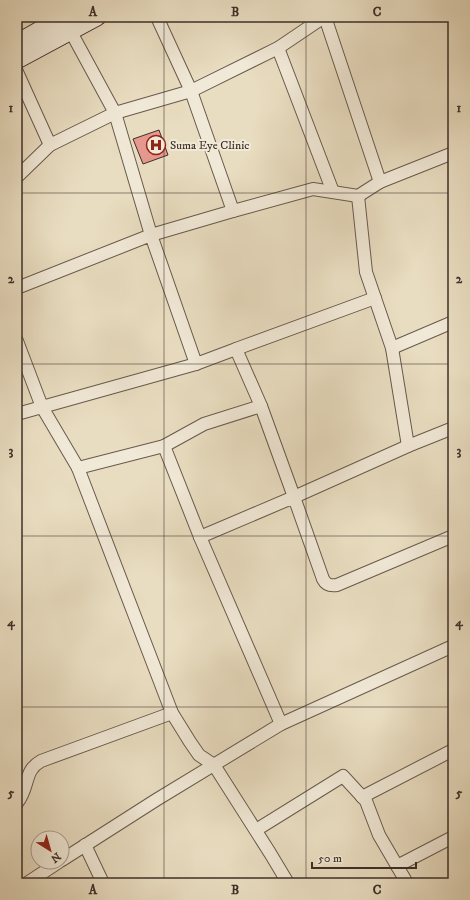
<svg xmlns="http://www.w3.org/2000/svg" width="470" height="900" font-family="'IM FELL DW Pica',serif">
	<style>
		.building { fill: #e6978e; stroke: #3c2f28 }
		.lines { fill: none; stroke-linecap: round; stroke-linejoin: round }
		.minor-casing { stroke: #675a4e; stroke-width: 14 }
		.secondary-casing { stroke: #3c2f28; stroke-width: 19 }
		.minor { stroke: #f1e9d7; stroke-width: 12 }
		.secondary { stroke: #f1e9d7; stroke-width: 17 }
		.grid { fill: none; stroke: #3c2f28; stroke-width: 1; stroke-opacity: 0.55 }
		.labels { text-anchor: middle; stroke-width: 4; stroke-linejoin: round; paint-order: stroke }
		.poi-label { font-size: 12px; fill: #3c2f28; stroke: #f1e9d7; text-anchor: start }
		.neatline { fill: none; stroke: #3c2f28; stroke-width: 1.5 }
		.grid-label { font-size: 13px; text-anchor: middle; font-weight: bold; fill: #3c2f28 }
	</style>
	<rect width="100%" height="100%" fill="#e9ddc1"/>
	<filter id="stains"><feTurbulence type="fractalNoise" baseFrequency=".005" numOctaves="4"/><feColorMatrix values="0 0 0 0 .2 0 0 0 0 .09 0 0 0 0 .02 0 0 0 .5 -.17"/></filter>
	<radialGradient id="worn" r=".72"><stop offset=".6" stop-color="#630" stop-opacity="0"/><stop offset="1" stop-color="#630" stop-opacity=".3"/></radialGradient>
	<polygon class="building" points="159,130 168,155 143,164 133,139"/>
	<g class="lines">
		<g class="minor-casing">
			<g id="minor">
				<polyline points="157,17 191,91 233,211"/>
				<polyline points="325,17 380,182"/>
				<polyline points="71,32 115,113 151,235 233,211 313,189 358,196 380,182 453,153"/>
				<polyline points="278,48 333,192"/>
				<polyline points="17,72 50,145 115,113 191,91 278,48 324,17"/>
				<polyline points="17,177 50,145"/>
				<polyline points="358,196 366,272 392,348 408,446"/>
				<polyline points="17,288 151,235 196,364 236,349 261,406 204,424 164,446 78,468 42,407 17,414"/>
				<polyline points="17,341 42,407 196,364"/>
				<polyline points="392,348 453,322"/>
				<polyline points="236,349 375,298"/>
				<polyline points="261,406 294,497 408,446 453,428"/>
				<polyline points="164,446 200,537"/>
				<polyline points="78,468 172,713 190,742 199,755 214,765 270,853 288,883"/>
				<path d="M281,724L200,537L294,497L323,579C326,585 330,586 337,585L453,536"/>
				<polyline points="362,797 453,750"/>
				<path d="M17,803C30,787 23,771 41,761L172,713"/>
				<polyline points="256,830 343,776 366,801 379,835 407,883"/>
				<polyline points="85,845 103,883"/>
				<polyline points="62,860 156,800 281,724 453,646"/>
				<polyline points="397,866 453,837"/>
				<polyline points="27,883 59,862"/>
			</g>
		</g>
		<g class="secondary-casing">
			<g id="secondary">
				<polyline points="17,43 63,17"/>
				<polyline points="17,60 97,17"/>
			</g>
		</g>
		<use href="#minor" class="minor"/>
		<use href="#secondary" class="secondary"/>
	</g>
	<path class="grid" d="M164,17V883M306,17V883M17,193H453M17,364H453M17,536H453M17,707H453"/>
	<defs>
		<g id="hospital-ring" transform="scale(1)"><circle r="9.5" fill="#f1e9d7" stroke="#8f2418" stroke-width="1.5"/><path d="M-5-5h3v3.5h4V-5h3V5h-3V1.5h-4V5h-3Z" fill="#8f2418"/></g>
	</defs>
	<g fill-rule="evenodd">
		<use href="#hospital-ring" x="156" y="145"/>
	</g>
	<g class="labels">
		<g class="poi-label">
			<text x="170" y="149">Suma Eye Clinic</text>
		</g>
	</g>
	<rect width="470" height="900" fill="none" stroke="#e9ddc1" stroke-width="44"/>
	<g transform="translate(50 850) rotate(143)"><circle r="19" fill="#f1e9d7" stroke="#a99f91"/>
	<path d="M0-3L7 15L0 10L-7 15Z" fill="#8f2418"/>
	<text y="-6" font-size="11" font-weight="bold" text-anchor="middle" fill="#3c2f28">N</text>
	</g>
	<path d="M312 862v6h104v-6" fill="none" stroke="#3c2f28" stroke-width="2"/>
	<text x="318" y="862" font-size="12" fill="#3c2f28" stroke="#f1e9d7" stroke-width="3" paint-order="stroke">50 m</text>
	<rect x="22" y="22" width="426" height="856" class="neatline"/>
	<g class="grid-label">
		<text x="93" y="16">A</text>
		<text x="235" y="16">B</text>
		<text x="377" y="16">C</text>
		<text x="11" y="112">1</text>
		<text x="459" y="112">1</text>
		<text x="11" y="283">2</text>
		<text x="459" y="283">2</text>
		<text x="11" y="455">3</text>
		<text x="459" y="455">3</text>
		<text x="11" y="626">4</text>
		<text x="459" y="626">4</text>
		<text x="11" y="797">5</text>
		<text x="459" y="797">5</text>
		<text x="93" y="894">A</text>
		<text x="235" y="894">B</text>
		<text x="377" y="894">C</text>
	</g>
	<rect width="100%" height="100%" filter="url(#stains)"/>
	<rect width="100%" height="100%" fill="url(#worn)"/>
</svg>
